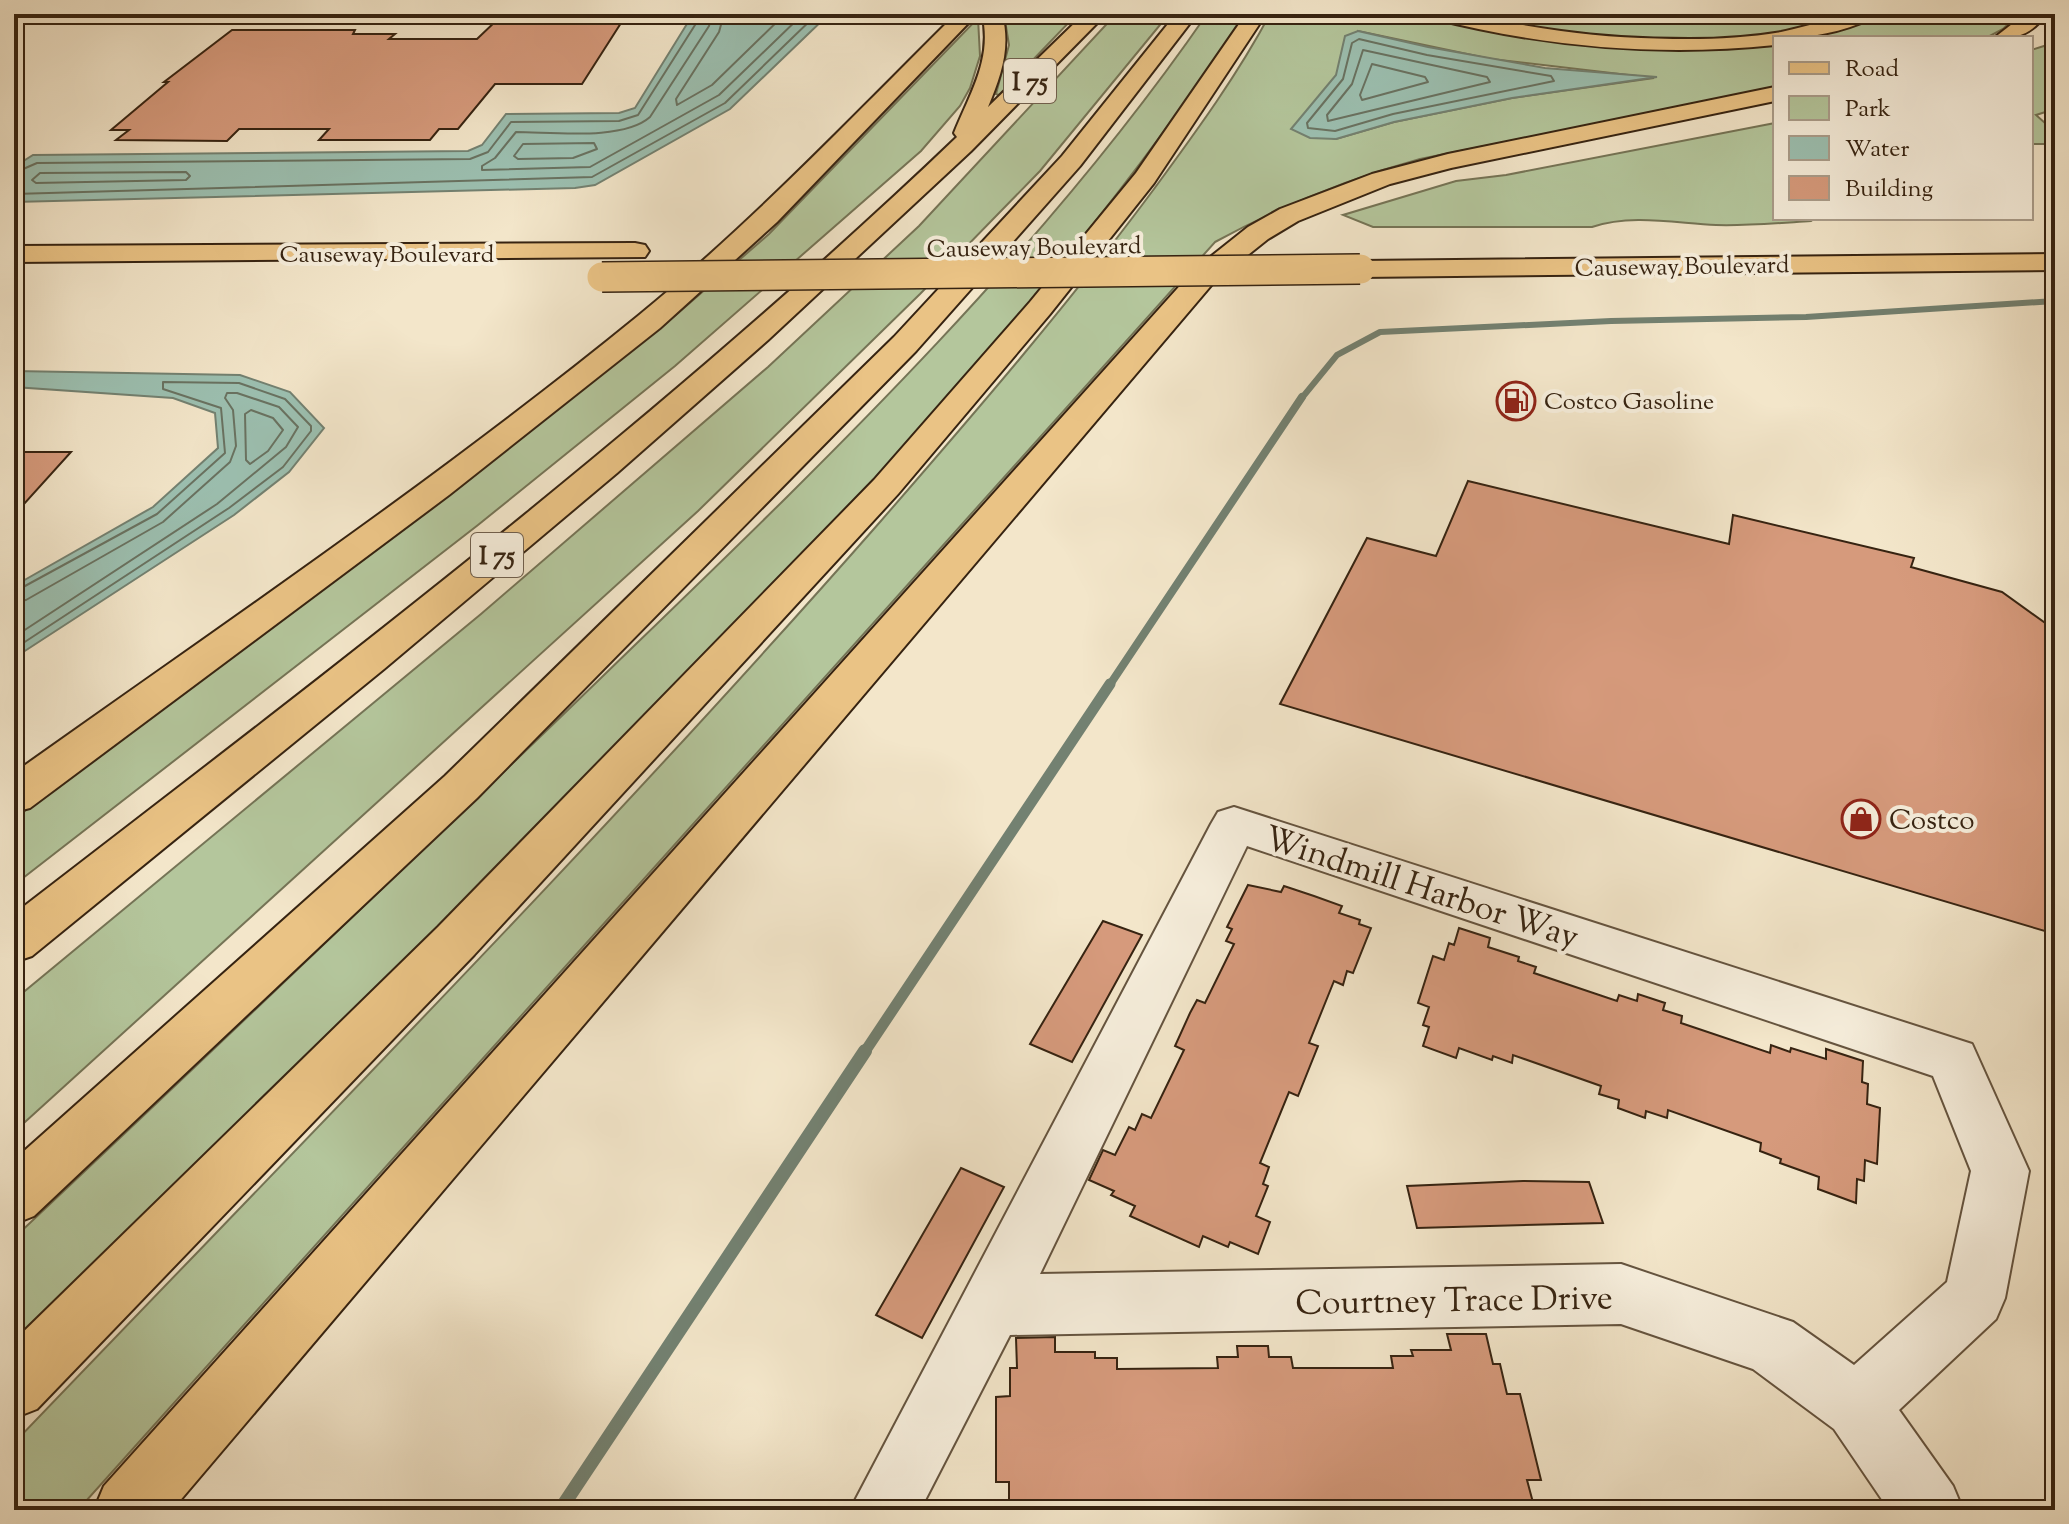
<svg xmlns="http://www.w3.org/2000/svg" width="2069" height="1524" font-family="'Sorts Mill Goudy',serif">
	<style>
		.green { fill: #b4c69c; stroke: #757456; stroke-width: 2; fill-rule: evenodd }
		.water { fill: #9cc0b1; stroke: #738171; stroke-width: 2 }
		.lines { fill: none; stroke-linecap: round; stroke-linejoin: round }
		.shore { stroke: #697261; stroke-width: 2 }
		.stream-far3 { stroke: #738171; stroke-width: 6 }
		.stream-far2 { stroke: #738171; stroke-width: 8 }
		.stream-far1 { stroke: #738171; stroke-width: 11 }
		.stream { stroke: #738171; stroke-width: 14 }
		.building { fill: #d69a7c; stroke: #362311; stroke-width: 2 }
		.minor-casing { stroke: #65543f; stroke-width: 4 }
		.major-casing { stroke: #362311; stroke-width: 4 }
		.highway-casing { stroke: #362311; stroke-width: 4 }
		.minor { fill: #f7efdd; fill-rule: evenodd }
		.major { fill: #eac385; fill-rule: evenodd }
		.highway { fill: #eac385; fill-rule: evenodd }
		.major-bridge-casing { stroke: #362311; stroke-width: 32; stroke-linecap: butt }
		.major-bridge { stroke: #eac385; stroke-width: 29 }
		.labels { text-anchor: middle; stroke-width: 8; stroke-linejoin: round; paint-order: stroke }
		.far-street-label { font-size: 24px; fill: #362311; stroke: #f7efdd }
		.far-poi-label { font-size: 24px; fill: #362311; stroke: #f7efdd; text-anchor: start }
		.shield { fill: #f7efdd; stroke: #70604e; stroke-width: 2 }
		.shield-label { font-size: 26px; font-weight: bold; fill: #362311 }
		.poi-label { font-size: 28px; fill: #362311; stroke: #f7efdd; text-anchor: start }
		.near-street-label { font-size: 34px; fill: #362311; stroke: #f7efdd }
	</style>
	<rect width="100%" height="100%" fill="#f3e6ca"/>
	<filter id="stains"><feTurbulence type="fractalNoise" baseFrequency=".0025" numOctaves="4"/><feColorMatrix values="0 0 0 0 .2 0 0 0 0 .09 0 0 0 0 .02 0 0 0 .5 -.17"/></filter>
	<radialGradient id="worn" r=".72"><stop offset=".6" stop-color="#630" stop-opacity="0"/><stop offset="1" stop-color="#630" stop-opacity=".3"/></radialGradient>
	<g class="green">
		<polygon points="1004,14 1077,14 999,95 996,94 1009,45"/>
		<polygon points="1116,14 1169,14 1040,171 920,294 698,511 14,1132 14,1000 481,614 768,367 919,226"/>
		<path d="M1207,14H1245C1129,193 989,354 845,511C581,800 294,1069 14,1344V1238C223,1041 430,844 636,644C838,449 1047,246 1207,14Z"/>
		<path d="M1270,14H1426L1541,37L1775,42V88L1420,159C1347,179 1281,206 1215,242L78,1510H14V1443C305,1139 602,839 880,522C974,414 1068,305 1154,189C1195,133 1237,76 1270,14ZM1358,31L1491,59L1654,78L1512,98L1394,122L1336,139L1292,129L1337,75Z"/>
		<path d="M1448,14H1585L1626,19L1681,20L1732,14H1855C1762,59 1548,38 1448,14Z"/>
		<polygon points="1877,14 2019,14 2003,29 1986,38 1800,38 1826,33"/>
		<polygon points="978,18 980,56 970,88 960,106 921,151 675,366 478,525 14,885 14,819 451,494 677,314 769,234"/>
		<polygon points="2055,38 2055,109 2036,115 2055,132 2055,144 2031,144 2031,50 2047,45"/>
		<path d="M1775,123V218H1815L1811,221C1780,223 1747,226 1716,225C1674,223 1632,214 1592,227H1373L1343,215L1456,181L1506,175Z"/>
	</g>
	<g class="water">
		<polygon points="705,14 829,14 730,109 595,185 575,188 14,202 14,167 33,155 468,151 482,145 506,114 619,113 635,108 690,19"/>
		<polygon points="1358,31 1428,47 1545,68 1657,77 1512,98 1394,122 1336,139 1310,138 1291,129 1336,75 1345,36"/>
		<polygon points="14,371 240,375 290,392 324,428 289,472 234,515 14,658 14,586 153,507 218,448 215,413 173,398 14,387"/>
	</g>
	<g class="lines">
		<g class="shore">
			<path d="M712,14L709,26L650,117C623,141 552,132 516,132L495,158L482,166V170L590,167L719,95L803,14"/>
			<polyline points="724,14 719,32 676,99 677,105 712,85 785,14"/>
			<polygon points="1359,39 1427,55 1551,76 1554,81 1393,114 1335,131 1308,128 1307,123 1343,79 1352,43"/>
			<polygon points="1363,50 1487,77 1490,82 1328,121 1327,115 1352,84"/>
			<polygon points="1372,64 1425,77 1428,82 1362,100 1360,95"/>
			<polygon points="594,143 597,149 573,158 518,159 514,156 523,144"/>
			<polygon points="186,172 190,176 186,180 36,183 32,180 40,173"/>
			<polyline points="14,173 37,163 470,159 488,152 511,122 619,121 638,115 702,14"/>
			<polyline points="14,194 592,177 725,103 817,14"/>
			<polygon points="251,410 273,418 283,430 268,451 250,464 246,460 245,414"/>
			<polyline points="14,592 157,514 225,453 221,408 163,389 163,382 239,383 285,399 311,426 311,431 283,467 229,508 14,649"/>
			<polyline points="14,602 26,600 163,522 230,462 236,446 233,410 225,398 227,393 237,393 279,407 298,427 286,447 217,504 14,637"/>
		</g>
		<polyline class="stream-far3" points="1301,399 1337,355 1380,332 1611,321 1806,317 2055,301"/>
		<polyline class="stream-far2" points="1109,686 1302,397"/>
		<polyline class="stream-far1" points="864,1053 1110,684"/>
		<polyline class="stream" points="560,1510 865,1051"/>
	</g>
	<g class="building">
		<polygon points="498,19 620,19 618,23 621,23 582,84 495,84 458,129 439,129 430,140 319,140 329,129 239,129 227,141 116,140 129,130 111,130 168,82 164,82 232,30 355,30 353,34 395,34 389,39 477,39"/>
		<polygon points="14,452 71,452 14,515"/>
		<polygon points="1468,481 1729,544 1733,515 1914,558 1911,567 2002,592 2055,630 2055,934 1280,704 1367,538 1436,556"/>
		<polygon points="1248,885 1281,892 1284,886 1314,896 1342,906 1339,913 1360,920 1359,924 1371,928 1353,973 1347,971 1343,985 1334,981 1309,1043 1318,1046 1298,1096 1289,1092 1260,1163 1269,1167 1263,1184 1268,1186 1256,1216 1270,1222 1258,1254 1230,1242 1228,1247 1203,1236 1199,1247 1130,1216 1135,1206 1111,1195 1114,1191 1089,1180 1103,1150 1115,1155 1129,1127 1135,1130 1142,1114 1151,1118 1184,1050 1175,1046 1190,1013 1197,1000 1205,1003 1234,944 1226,941 1232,929 1227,927"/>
		<polygon points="1103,921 1142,935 1072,1062 1030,1044"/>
		<polygon points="1459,928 1490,938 1488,947 1519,957 1518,961 1536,967 1534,973 1617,1001 1619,995 1637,1001 1638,994 1665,1003 1663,1010 1682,1016 1681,1023 1770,1053 1771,1045 1790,1052 1791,1048 1826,1059 1826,1049 1863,1061 1862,1082 1868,1084 1867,1104 1880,1108 1877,1164 1865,1160 1864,1181 1857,1179 1856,1203 1818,1189 1819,1177 1780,1163 1781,1159 1760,1151 1761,1143 1668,1110 1667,1118 1646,1111 1645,1118 1618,1108 1619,1100 1599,1094 1601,1086 1513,1055 1512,1063 1493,1056 1492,1060 1459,1048 1456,1058 1423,1046 1429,1027 1423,1025 1429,1007 1418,1003 1433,956 1444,960 1449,943 1454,945"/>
		<polygon points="961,1168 1004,1187 922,1338 876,1315"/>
		<polygon points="1523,1181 1589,1182 1603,1223 1417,1228 1407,1186"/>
		<polygon points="1447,1334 1486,1334 1493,1364 1500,1364 1507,1394 1520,1394 1541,1480 1527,1480 1535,1510 1009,1510 1009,1482 996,1482 996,1397 1010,1396 1010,1368 1017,1368 1016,1338 1055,1337 1055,1352 1095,1352 1095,1358 1117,1358 1117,1369 1218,1368 1217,1357 1238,1357 1237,1346 1268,1346 1269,1357 1291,1357 1293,1368 1393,1368 1391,1356 1413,1356 1411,1350 1451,1350"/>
	</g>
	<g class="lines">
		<g class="minor-casing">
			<path id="minor" d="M1234,807L1972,1044L2029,1171L2005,1298L1996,1319L1899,1410L1953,1486L1963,1510H1889L1834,1429L1753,1369L1621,1324L1010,1335L920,1510H850L1211,824L1218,812ZM1247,846L1933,1076L1971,1171L1947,1282L1854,1365L1793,1322L1621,1264L1040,1274Z"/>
		</g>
		<g class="major-casing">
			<g id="major">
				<polygon points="635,243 645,245 649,251 645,257 14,262 14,246"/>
				<polygon points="2055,254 2055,270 1360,277 1350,275 1346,269 1350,263 1360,261"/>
			</g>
		</g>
		<g class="highway-casing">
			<g id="highway">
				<path d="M956,14H977L777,222L660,328L449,495L30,808L14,812V773C224,624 438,479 638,316C751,224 852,117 956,14Z"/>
				<path d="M982,14H1002C1011,48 1001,76 988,107L1084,14H1106L971,151L768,340L617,473L384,669L32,956L14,962V914C336,666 662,419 957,137L954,133C970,93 993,58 982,14Z"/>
				<polygon points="1176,14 1197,14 1080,166 916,351 477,798 34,1216 14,1224 14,1160 445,776 894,337 1062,156"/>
				<polygon points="1246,14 1266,14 1154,183 1050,314 898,494 474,955 37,1409 14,1418 14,1341 438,927 874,480 1030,302 1136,173"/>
				<path d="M1428,14C1473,14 1516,25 1561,31C1603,37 1646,39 1689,39C1719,39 1751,37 1781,32C1813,25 1844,14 1876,14L1873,18C1840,33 1811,38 1775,38V45C1658,57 1545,47 1431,18Z"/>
				<path d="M2025,14H2046C2031,35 2018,38 1994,38Z"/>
				<polygon points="1775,87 1775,101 1451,168 1390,184 1298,221 1268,239 1214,282 172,1510 94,1510 104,1486 1194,270 1248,227 1280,209 1372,174 1448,154"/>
			</g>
		</g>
		<use href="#minor" class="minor"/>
		<use href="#major" class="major"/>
		<use href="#highway" class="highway"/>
		<g class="major-bridge-casing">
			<polyline id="major-bridge" points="602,277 1360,269"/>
		</g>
		<use href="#major-bridge" class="major-bridge"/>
	</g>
	<defs>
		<g id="fuel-ring" transform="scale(2)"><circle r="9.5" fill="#f7efdd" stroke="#8f2418" stroke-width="1.5"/><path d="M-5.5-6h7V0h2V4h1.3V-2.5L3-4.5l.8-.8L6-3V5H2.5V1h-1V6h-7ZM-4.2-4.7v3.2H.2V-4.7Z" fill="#8f2418"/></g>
		<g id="shop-ring" transform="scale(2)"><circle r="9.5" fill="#f7efdd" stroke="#8f2418" stroke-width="1.5"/><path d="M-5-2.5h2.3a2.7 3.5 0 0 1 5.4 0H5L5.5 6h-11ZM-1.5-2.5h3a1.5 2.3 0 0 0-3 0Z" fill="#8f2418"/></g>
	</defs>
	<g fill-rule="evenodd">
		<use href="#fuel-ring" x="1516" y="401"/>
		<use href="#shop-ring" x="1861" y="819"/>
	</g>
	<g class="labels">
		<g class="far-street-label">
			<text transform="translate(1034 247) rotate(-1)" y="8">Causeway Boulevard</text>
			<text x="387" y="262">Causeway Boulevard</text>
			<text transform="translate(1682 266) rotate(-1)" y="8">Causeway Boulevard</text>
		</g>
		<g class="far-poi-label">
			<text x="1544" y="409">Costco Gasoline</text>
		</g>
		<g class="shield">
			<rect x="1004" y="59" width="52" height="44" rx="6"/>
			<rect x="471" y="533" width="52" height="44" rx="6"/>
		</g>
		<g class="shield-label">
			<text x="1030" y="90">I 75</text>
			<text x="497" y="564">I 75</text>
		</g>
		<g class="poi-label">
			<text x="1889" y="829">Costco</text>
		</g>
		<g class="near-street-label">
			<text transform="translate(1422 886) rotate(18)" y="12">Windmill Harbor Way</text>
			<text transform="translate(1454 1299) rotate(-1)" y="12">Courtney Trace Drive</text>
		</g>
	</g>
	<rect width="2069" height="1524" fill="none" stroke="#f3e6ca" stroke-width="48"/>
	<rect x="16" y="16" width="2037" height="1492" fill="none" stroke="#362311" stroke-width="4"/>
	<rect x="24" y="24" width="2021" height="1476" fill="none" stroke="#362311" stroke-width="2"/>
	<rect x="1773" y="36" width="260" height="184" fill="#f7efdd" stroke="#aa9d8b" stroke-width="2"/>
	<rect x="1789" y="62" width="40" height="12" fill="#eac385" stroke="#aa9d8b" stroke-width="2"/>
	<text x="1845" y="76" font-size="24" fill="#362311">Road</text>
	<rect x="1789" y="96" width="40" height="24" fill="#b4c69c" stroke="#aa9d8b" stroke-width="2"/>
	<text x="1845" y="116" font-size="24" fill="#362311">Park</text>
	<rect x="1789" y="136" width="40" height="24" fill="#9cc0b1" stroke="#aa9d8b" stroke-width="2"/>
	<text x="1845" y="156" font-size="24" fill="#362311">Water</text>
	<rect x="1789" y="176" width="40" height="24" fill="#d69a7c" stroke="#aa9d8b" stroke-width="2"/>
	<text x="1845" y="196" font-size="24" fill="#362311">Building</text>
	<rect width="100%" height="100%" filter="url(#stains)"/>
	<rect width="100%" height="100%" fill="url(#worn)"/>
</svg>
